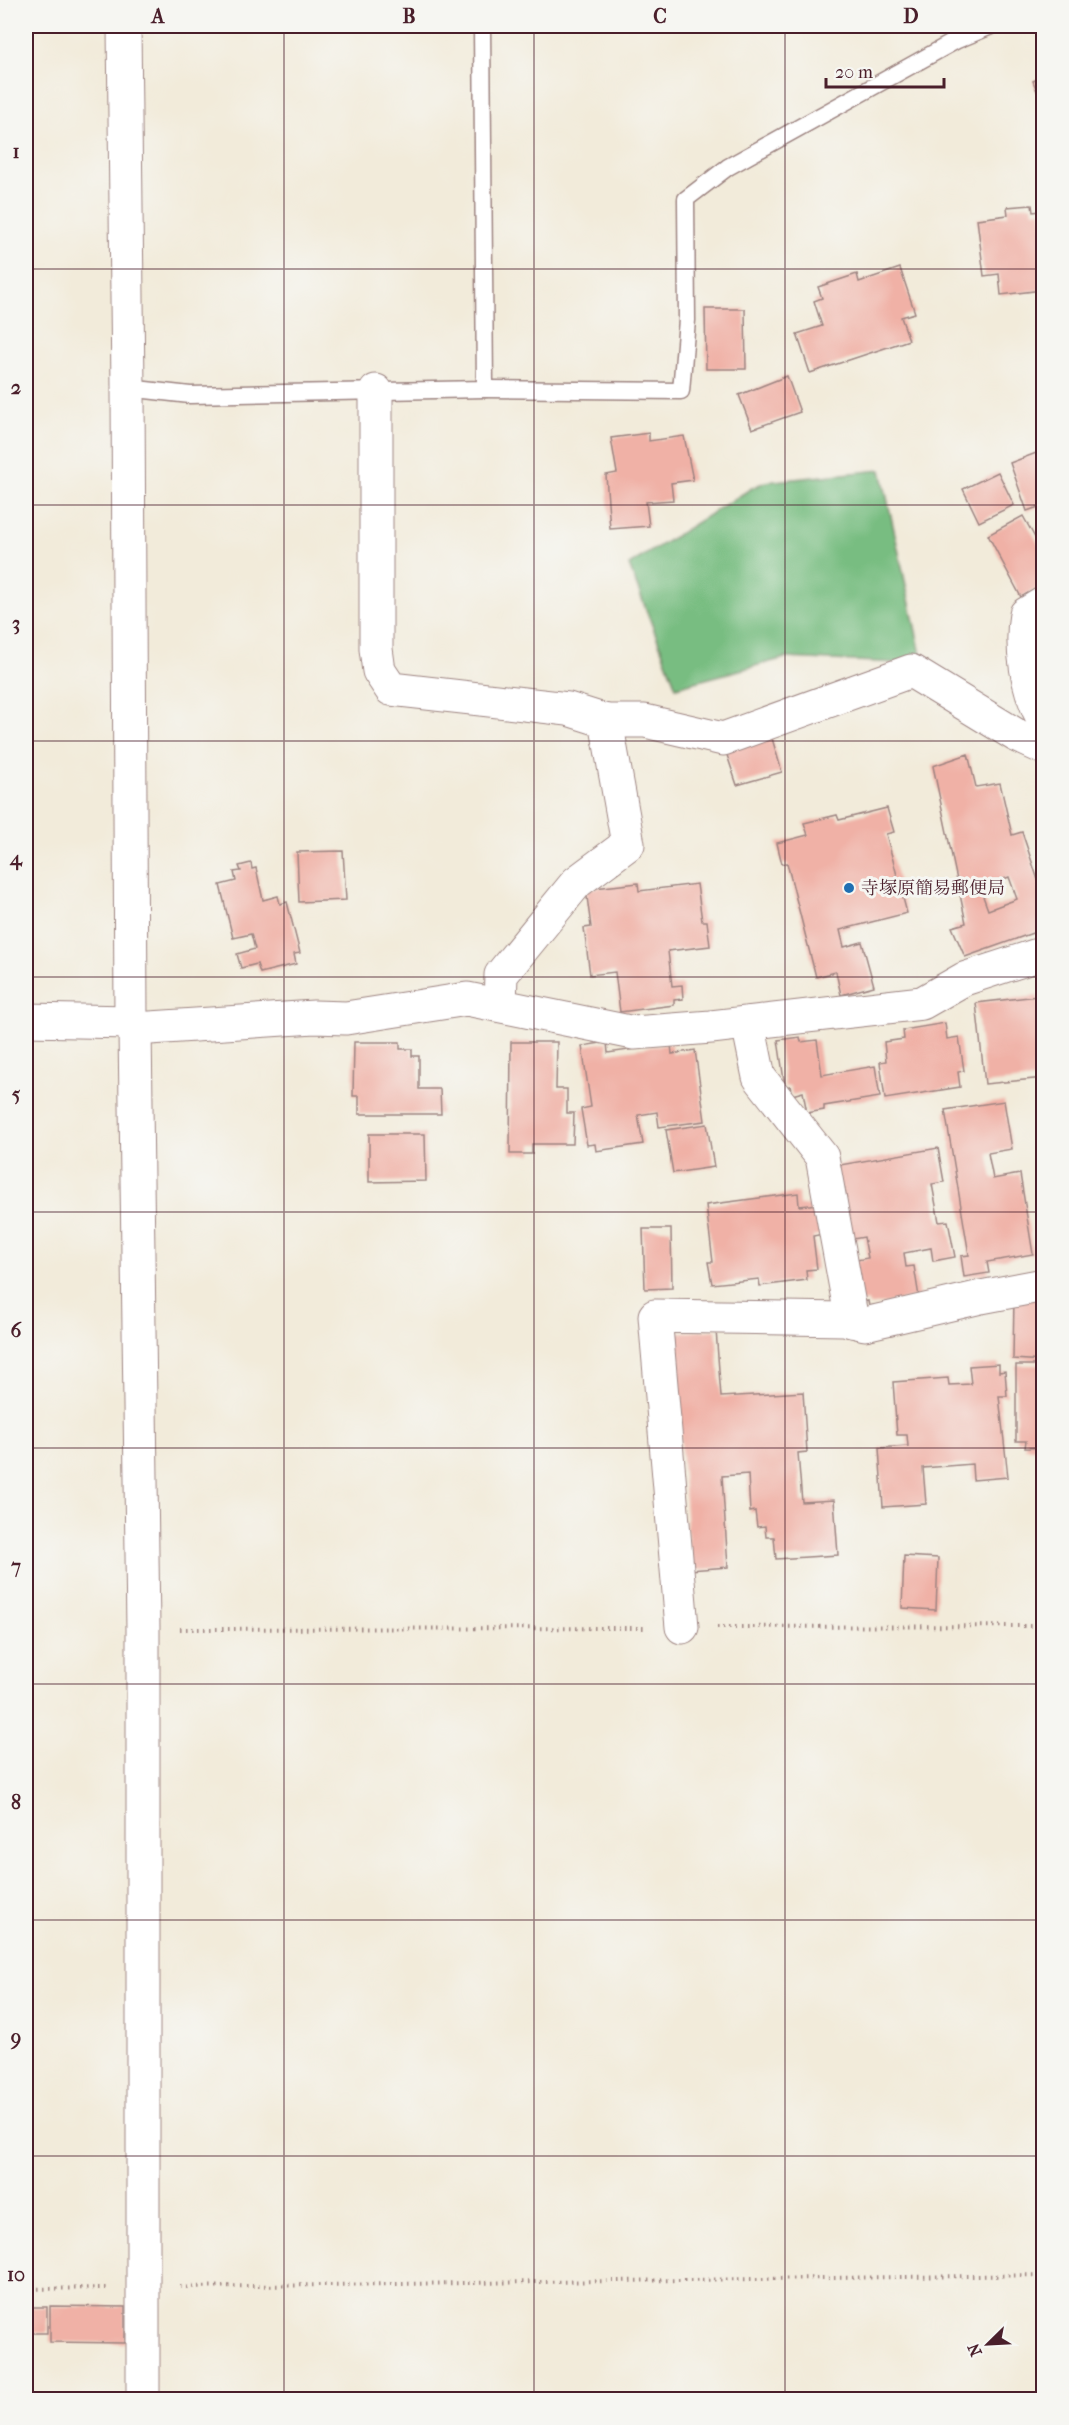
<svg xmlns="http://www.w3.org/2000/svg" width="1069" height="2425" font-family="'IM FELL French Canon','Noto Serif JP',serif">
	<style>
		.forest { fill: #78bd81; stroke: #616e56; stroke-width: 1.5 }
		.building { fill: #f0b1a6; fill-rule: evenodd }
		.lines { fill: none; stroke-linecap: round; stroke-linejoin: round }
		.lane-casing { stroke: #9e8582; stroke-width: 19 }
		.street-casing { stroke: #9e8582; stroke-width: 35 }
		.path { stroke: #9e8582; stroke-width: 4; stroke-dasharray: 1.5 4.5; stroke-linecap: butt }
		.lane { stroke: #fff; stroke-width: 16 }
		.street { stroke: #fff; stroke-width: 33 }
		.grid { fill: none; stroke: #4a1f2b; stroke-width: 1.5; stroke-opacity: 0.55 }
		.poi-dot { fill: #1f6fb2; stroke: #f6f6f2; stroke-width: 2 }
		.labels { text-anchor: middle; stroke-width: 6; stroke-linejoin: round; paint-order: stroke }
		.poi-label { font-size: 18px; fill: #4a1f2b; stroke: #f6f6f2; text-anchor: start }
		.neatline { fill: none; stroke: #4a1f2b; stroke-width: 2 }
		.grid-label { font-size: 20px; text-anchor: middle; font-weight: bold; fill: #4a1f2b }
	</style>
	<rect width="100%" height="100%" fill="#f6f6f2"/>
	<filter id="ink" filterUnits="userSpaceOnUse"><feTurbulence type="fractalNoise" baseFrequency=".0167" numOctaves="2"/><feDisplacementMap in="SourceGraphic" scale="12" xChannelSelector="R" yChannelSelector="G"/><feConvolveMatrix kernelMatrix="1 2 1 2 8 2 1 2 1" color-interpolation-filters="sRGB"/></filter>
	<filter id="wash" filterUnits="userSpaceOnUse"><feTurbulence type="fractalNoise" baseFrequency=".008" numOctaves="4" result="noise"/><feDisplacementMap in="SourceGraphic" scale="24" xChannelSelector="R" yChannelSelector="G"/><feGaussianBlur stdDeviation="1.35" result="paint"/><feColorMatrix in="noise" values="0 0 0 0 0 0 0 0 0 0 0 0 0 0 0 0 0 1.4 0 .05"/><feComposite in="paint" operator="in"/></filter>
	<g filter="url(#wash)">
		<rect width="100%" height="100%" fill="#f2ebda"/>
		<polygon class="forest" points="881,470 923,664 785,658 676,687 629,565 752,488 765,482"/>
		<g id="blocks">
			<g class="building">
				<polygon points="1044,76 1044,106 1043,106 1033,81"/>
				<polygon points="1032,205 1033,212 1041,211 1044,234 1044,272 1040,273 1042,290 1001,295 999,274 984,276 977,219 1008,215 1007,207"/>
				<polygon points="900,268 915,313 901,317 909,340 810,373 797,334 822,326 814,301 822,298 818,287 857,274 859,282"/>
				<polygon points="705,309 745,309 746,369 706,369"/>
				<polygon points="787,376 800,412 752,429 739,395"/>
				<polygon points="649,433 649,441 684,436 693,480 671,483 673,500 646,502 649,526 610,529 606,475 617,473 611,438"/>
				<polygon points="1044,450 1044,505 1027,511 1010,463"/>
				<polygon points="998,472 1014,505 979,522 963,489"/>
				<polygon points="1023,516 1044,554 1044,585 1021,597 988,535"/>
				<polygon points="771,735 782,772 737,785 725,749"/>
				<path d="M968,754L976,787L1000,783L1012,835L1022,832L1038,880L1044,878V929L965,957L952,927L966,923L933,766ZM1009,877L1017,899L988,910L980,888Z"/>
				<polygon points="887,808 894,832 886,834 907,913 840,930 844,947 862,942 874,986 841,995 836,972 816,977 787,863 782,864 777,843 808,835 804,823 837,815 839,820"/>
				<polygon points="343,851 346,900 299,902 297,852"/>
				<polygon points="251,863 252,869 256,868 263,900 278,896 280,904 287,902 300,953 294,954 296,964 260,973 257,964 241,968 237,954 255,949 251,934 233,938 220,885 236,881 234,872 241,871 239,866"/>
				<polygon points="638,883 639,891 697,884 702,921 707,921 710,946 668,951 672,986 682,985 683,999 674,1000 674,1005 620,1012 615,972 590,975 584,928 591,927 586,889"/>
				<polygon points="1038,996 1044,1041 1044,1078 985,1084 976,1003"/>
				<polygon points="945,1023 947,1039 959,1037 964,1071 958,1072 960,1087 885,1099 880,1062 886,1061 884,1042 904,1039 903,1030"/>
				<polygon points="800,1037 801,1042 817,1040 822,1075 875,1066 880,1097 824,1106 824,1110 807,1113 803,1092 792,1095 790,1086 785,1087 778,1040"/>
				<polygon points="354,1042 400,1042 400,1049 412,1049 412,1056 419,1056 419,1089 440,1089 441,1114 359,1114 359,1096 353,1096"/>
				<polygon points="511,1042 557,1042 556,1089 567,1089 567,1113 574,1113 573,1144 532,1144 532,1154 510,1154"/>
				<polygon points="607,1042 608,1053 671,1044 672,1054 695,1050 705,1121 659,1127 657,1112 638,1115 643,1144 596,1151 595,1144 587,1145 581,1109 591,1107 582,1046"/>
				<polygon points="1004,1101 1012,1149 988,1153 993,1179 1020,1174 1033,1254 987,1262 989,1273 964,1277 961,1256 969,1255 945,1110"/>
				<polygon points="707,1124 714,1167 673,1173 666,1130"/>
				<polygon points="369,1134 425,1134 426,1181 369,1182"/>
				<polygon points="938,1148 944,1182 932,1184 939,1222 948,1221 955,1257 933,1261 931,1248 904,1253 906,1267 914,1266 919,1297 869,1306 868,1301 858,1303 851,1261 868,1258 864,1237 853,1239 834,1166"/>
				<polygon points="798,1193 799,1206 819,1204 823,1234 813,1236 817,1269 806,1270 807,1280 760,1286 759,1279 712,1284 708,1262 713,1262 706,1205"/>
				<polygon points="643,1229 671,1229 672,1288 645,1289"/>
				<polygon points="1044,1294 1044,1361 1013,1359 1014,1298"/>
				<polygon points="716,1330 721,1397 803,1392 807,1452 798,1453 802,1502 834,1500 838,1555 776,1559 774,1537 766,1537 765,1526 757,1527 755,1511 750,1512 748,1474 722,1476 728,1567 690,1570 673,1333"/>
				<polygon points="999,1364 999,1372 1005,1371 1007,1396 999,1396 1008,1477 973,1480 972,1464 923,1468 926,1504 883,1507 879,1448 908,1446 907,1435 897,1435 893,1382 948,1378 949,1385 971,1384 969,1366"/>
				<polygon points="1016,1365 1044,1365 1044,1448 1025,1448 1026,1441 1016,1441"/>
				<polygon points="904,1556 938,1558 936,1610 902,1608"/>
				<polygon points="50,2306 125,2307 125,2343 50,2342"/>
				<rect x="26" y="2307" width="21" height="26"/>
			</g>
		</g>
	</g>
	<g filter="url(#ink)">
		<use href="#blocks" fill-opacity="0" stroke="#9e8582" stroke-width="1.5"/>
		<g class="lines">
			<g class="lane-casing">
				<g id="lane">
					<polyline points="128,388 190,395 485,389 482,26"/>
					<polyline points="485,389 681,391 687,320 686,199 728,167 957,40 991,26"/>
				</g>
			</g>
			<g class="street-casing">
				<g id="street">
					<polyline points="124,26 128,388 131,1022 135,1029 143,1629 143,2400"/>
					<polyline points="376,391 376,649 379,671 391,689 568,709 606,721"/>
					<path d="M1044,603L1026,614C1020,649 1027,689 1044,721"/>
					<polyline points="500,1005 501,975 577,882 628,844 606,721 645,721 723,739 911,671 1016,735 1044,748"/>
					<polyline points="26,1020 131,1022"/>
					<polyline points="748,1023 759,1077 822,1157 852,1321"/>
					<polyline points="135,1029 314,1017 346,1018 467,999 634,1033 711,1027 922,1003 964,979 1044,953"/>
					<polyline points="682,1627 655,1316 844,1319 865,1324 981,1297 1044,1285"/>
				</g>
			</g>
			<g class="path">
				<polyline points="717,1627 1044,1626"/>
				<polyline points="180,1629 647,1628"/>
				<polyline points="180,2287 1044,2275"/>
				<polyline points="26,2289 107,2288"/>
			</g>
			<use href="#lane" class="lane"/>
			<use href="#street" class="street"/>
		</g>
	</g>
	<path class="grid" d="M284,26V2400M534,26V2400M785,26V2400M26,269H1044M26,505H1044M26,741H1044M26,977H1044M26,1212H1044M26,1448H1044M26,1684H1044M26,1920H1044M26,2156H1044"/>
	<circle class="poi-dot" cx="849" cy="888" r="6"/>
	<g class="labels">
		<g class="poi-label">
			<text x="861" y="894">寺塚原簡易郵便局</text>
		</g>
	</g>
	<rect width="1069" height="2425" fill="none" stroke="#f6f6f2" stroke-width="66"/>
	<g transform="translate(988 2344) rotate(246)" stroke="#f6f6f2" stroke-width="4.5" paint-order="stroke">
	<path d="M0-4.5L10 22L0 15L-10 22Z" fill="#4a1f2b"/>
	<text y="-9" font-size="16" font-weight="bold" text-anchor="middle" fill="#4a1f2b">N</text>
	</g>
	<path d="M826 78v9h118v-9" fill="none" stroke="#4a1f2b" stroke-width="3"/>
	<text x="835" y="78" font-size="18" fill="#4a1f2b" stroke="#f6f6f2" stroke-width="4.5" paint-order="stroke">20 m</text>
	<rect x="33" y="33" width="1003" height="2359" class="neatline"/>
	<g class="grid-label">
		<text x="158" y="23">A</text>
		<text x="409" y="23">B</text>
		<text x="660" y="23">C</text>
		<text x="911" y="23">D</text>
		<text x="16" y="158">1</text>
		<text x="16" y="394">2</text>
		<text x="16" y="630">3</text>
		<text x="16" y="865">4</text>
		<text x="16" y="1101">5</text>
		<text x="16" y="1337">6</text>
		<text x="16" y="1573">7</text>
		<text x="16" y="1809">8</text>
		<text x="16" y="2045">9</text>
		<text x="16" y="2281">10</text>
	</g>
</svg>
